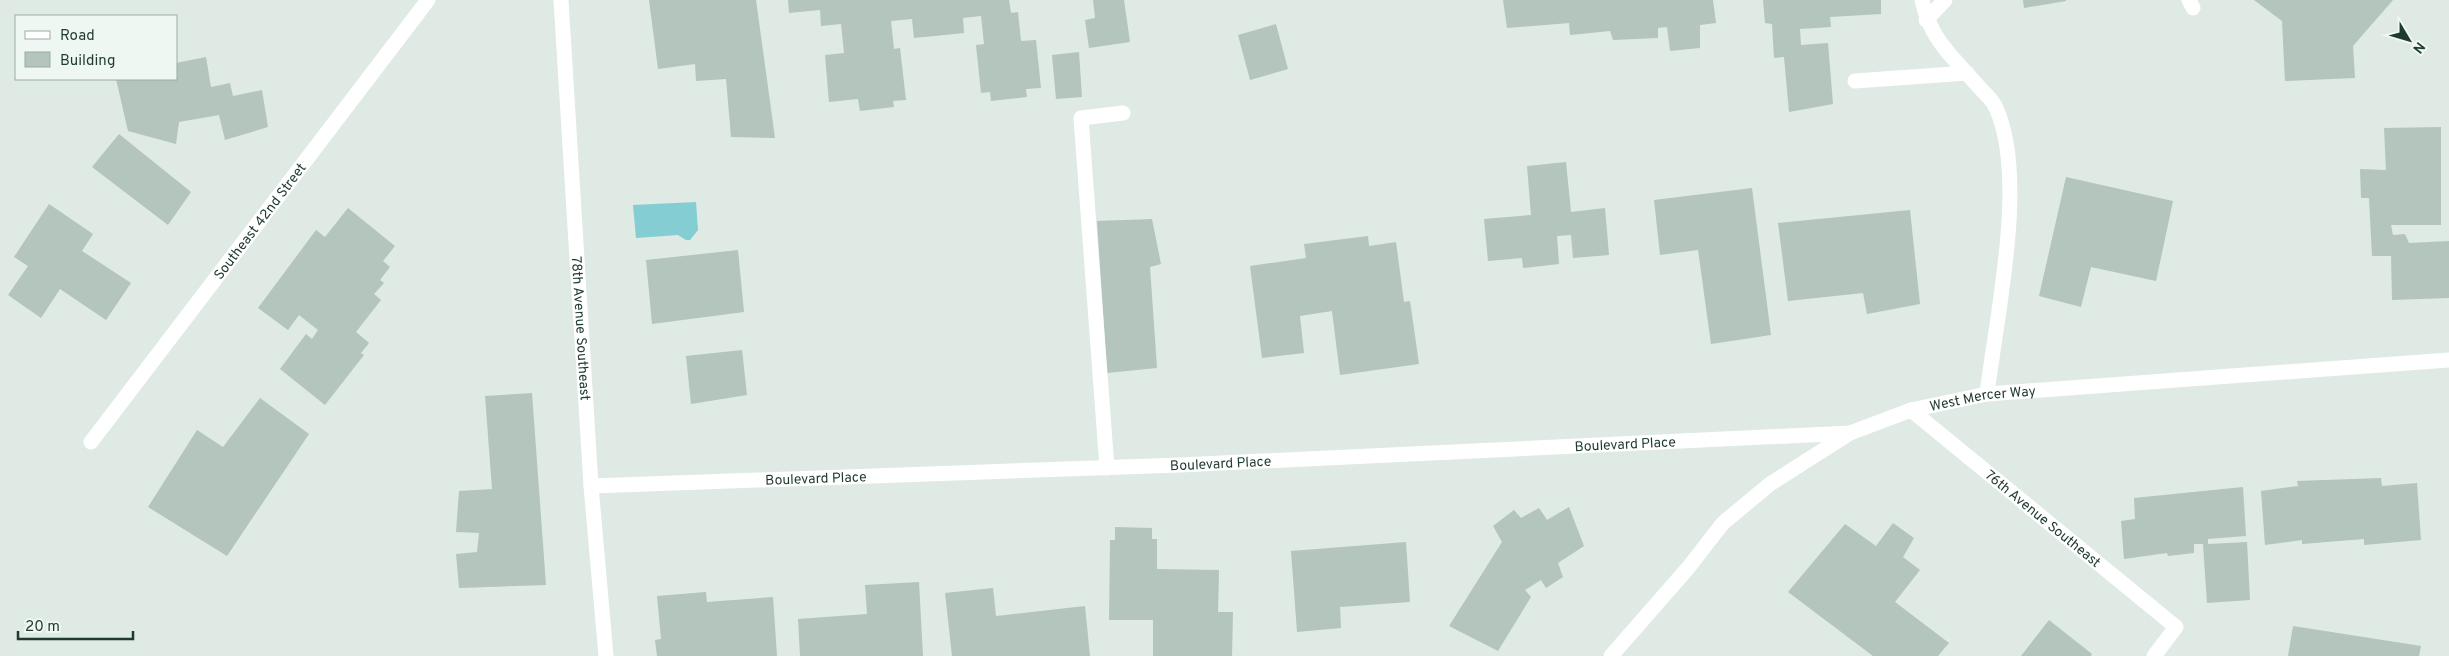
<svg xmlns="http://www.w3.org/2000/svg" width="2449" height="656" font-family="Overpass,sans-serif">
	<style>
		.water { fill: #84cdd2 }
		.building { fill: #b3c5bc }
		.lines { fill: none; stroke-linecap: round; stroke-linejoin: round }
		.service { stroke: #fff; stroke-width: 15 }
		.minor { stroke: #fff; stroke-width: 15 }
		.tertiary { stroke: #fff; stroke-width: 15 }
		.labels { text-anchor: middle; stroke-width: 5; stroke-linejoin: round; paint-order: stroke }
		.street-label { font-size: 14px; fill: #1f3a30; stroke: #eef7f2 }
	</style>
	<rect width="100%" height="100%" fill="#deeae3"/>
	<polygon class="water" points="696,202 698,230 690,240 686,240 678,235 636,238 633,205"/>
	<g class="building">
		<polygon points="649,0 756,0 775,138 731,137 726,79 696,81 695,64 658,69"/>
		<polygon points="788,0 1009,0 1011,13 1018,12 1021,41 1036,40 1041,88 1026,89 1027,97 991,101 990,92 981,93 976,45 984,44 981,16 963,18 964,33 914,38 912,19 891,21 894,49 900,48 906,100 893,101 894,107 860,111 858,99 829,102 825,55 844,53 841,24 821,26 820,10 789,13"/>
		<polygon points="1093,0 1124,0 1130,42 1089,48 1085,20 1095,18"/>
		<polygon points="1503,0 1713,0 1716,23 1700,25 1700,48 1670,51 1667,27 1658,28 1658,38 1613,40 1610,31 1570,35 1569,23 1507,28"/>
		<polygon points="1763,0 1881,0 1881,14 1830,17 1831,27 1800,29 1801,45 1828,43 1833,104 1789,112 1784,57 1774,58 1772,24 1765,23"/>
		<polygon points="2023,0 2066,0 2066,1 2024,8"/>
		<polygon points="2254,0 2393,0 2353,46 2355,78 2285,81 2282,21"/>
		<polygon points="1276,24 1288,69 1250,80 1238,35"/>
		<polygon points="1079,52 1082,97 1056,99 1052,55"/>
		<polygon points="206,57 211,87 230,83 233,96 262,90 268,127 225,140 219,115 179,122 176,144 128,131 116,79 176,79 176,63"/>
		<polygon points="2441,127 2441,225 2391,225 2393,235 2405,234 2409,243 2449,241 2449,298 2392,300 2391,256 2372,256 2369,198 2361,198 2360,169 2386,170 2384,128"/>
		<polygon points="119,134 191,192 168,225 92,167"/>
		<polygon points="1566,162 1571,212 1605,208 1609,255 1573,258 1571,235 1557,236 1559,264 1523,268 1522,258 1488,261 1484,219 1531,215 1527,166"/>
		<polygon points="2066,177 2173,201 2156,281 2091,267 2081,307 2039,296"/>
		<polygon points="1752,188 1771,335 1711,344 1698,250 1660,255 1654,200"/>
		<polygon points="49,204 93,234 82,251 131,283 106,320 60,289 41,318 8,295 28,266 14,257"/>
		<polygon points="348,208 395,246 383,261 390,267 380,280 384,283 374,294 381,300 356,332 369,343 361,353 364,355 325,405 280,369 306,334 312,339 318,330 299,315 288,330 258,308 316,230 325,237"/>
		<polygon points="1910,210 1920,304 1867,314 1863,293 1788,301 1778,223"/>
		<polygon points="1152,219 1161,264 1150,267 1157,368 1107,373 1097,221"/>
		<polygon points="1368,236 1369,246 1396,242 1404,302 1410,301 1419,364 1340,375 1332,311 1300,316 1304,353 1262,358 1250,266 1306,258 1304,244"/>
		<polygon points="738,250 744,312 652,324 646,260"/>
		<polygon points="742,350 747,395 691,404 686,356"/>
		<polygon points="532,393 546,585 459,588 456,554 477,552 479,533 456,532 459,491 492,489 485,396"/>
		<polygon points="260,398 309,434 227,556 148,507 197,430 223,447"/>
		<polygon points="2381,478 2382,486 2417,483 2421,540 2364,545 2364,539 2302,544 2302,540 2265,545 2261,491 2298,486 2297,481"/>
		<polygon points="2243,487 2246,536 2208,539 2208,544 2247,542 2250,600 2207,603 2203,544 2194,544 2194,553 2168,556 2167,553 2124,559 2121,521 2135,519 2134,498"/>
		<polygon points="1569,507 1584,546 1558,563 1563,577 1546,588 1541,580 1525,590 1531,597 1498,651 1449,626 1502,542 1493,526 1514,510 1521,518 1539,508 1547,520"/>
		<polygon points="1893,523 1914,538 1903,557 1920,570 1895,602 1949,643 1938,656 1873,656 1788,592 1845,524 1876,546"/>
		<polygon points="1115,527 1152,528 1152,539 1157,539 1157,569 1219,570 1218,612 1233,612 1232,656 1153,656 1153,620 1109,620 1110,540 1115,540"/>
		<polygon points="1406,542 1410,602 1340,607 1341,628 1297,632 1291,551"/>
		<polygon points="919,582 923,656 800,656 798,619 867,614 865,585"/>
		<polygon points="993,588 996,616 1085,606 1090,656 952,656 945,593"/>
		<polygon points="706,592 707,602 773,597 777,656 657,656 655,640 661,639 657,596"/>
		<polygon points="2049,620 2092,654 2091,656 2021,656"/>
		<polygon points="2293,626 2421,646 2419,656 2288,656"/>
	</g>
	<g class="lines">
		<g class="service">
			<path d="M1922,0C1930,40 1954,58 1979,87C1985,94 1993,100 1996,108C2028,178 1996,317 1987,394"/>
			<polyline points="2189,0 2193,8"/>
			<polyline points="1926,20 1945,0"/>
			<polyline points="1855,81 1967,73"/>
			<polyline points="1107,468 1081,118 1123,113"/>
		</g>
		<g class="minor">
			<path id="s1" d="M561,0L591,486L606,656"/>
			<path id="s2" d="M1911,410L2176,627L2154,656"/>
			<path id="s3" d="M91,442L428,0"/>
			<path id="s4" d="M591,486L1180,465L1850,433"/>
		</g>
		<path class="tertiary" id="s5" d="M1611,656L1688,568L1723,523L1770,484L1850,433L1911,410L1987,394L2449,360"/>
	</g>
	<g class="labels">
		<g class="street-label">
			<text dy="5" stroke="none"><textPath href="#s3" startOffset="278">Southeast 42nd Street</textPath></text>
			<text dy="5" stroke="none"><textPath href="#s1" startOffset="329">78th Avenue Southeast</textPath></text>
			<text dy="5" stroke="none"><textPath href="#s5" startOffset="468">West Mercer Way</textPath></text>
			<text dy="5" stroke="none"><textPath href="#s4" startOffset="1035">Boulevard Place</textPath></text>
			<text dy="5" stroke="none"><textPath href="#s4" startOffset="630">Boulevard Place</textPath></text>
			<text dy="5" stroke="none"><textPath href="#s4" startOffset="225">Boulevard Place</textPath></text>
			<text dy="5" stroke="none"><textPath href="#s2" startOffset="171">76th Avenue Southeast</textPath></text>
		</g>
	</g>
	<rect x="15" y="15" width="162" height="65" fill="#eef7f2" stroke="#9baba4"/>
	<rect x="25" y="31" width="25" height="8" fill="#ffffff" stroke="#9baba4"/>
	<text x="60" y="40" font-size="15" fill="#1f3a30">Road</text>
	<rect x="25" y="52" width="25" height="15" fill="#b3c5bc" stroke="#9baba4"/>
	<text x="60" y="65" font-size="15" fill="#1f3a30">Building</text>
	<g transform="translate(2409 40) rotate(128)" stroke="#eef7f2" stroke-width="4" paint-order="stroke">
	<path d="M0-4L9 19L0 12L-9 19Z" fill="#1f3a30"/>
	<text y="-8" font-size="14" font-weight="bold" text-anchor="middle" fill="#1f3a30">N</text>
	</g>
	<path d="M18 631v8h115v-8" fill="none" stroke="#1f3a30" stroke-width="2.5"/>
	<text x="25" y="631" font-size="15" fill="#1f3a30" stroke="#eef7f2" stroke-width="4" paint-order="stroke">20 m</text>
</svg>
